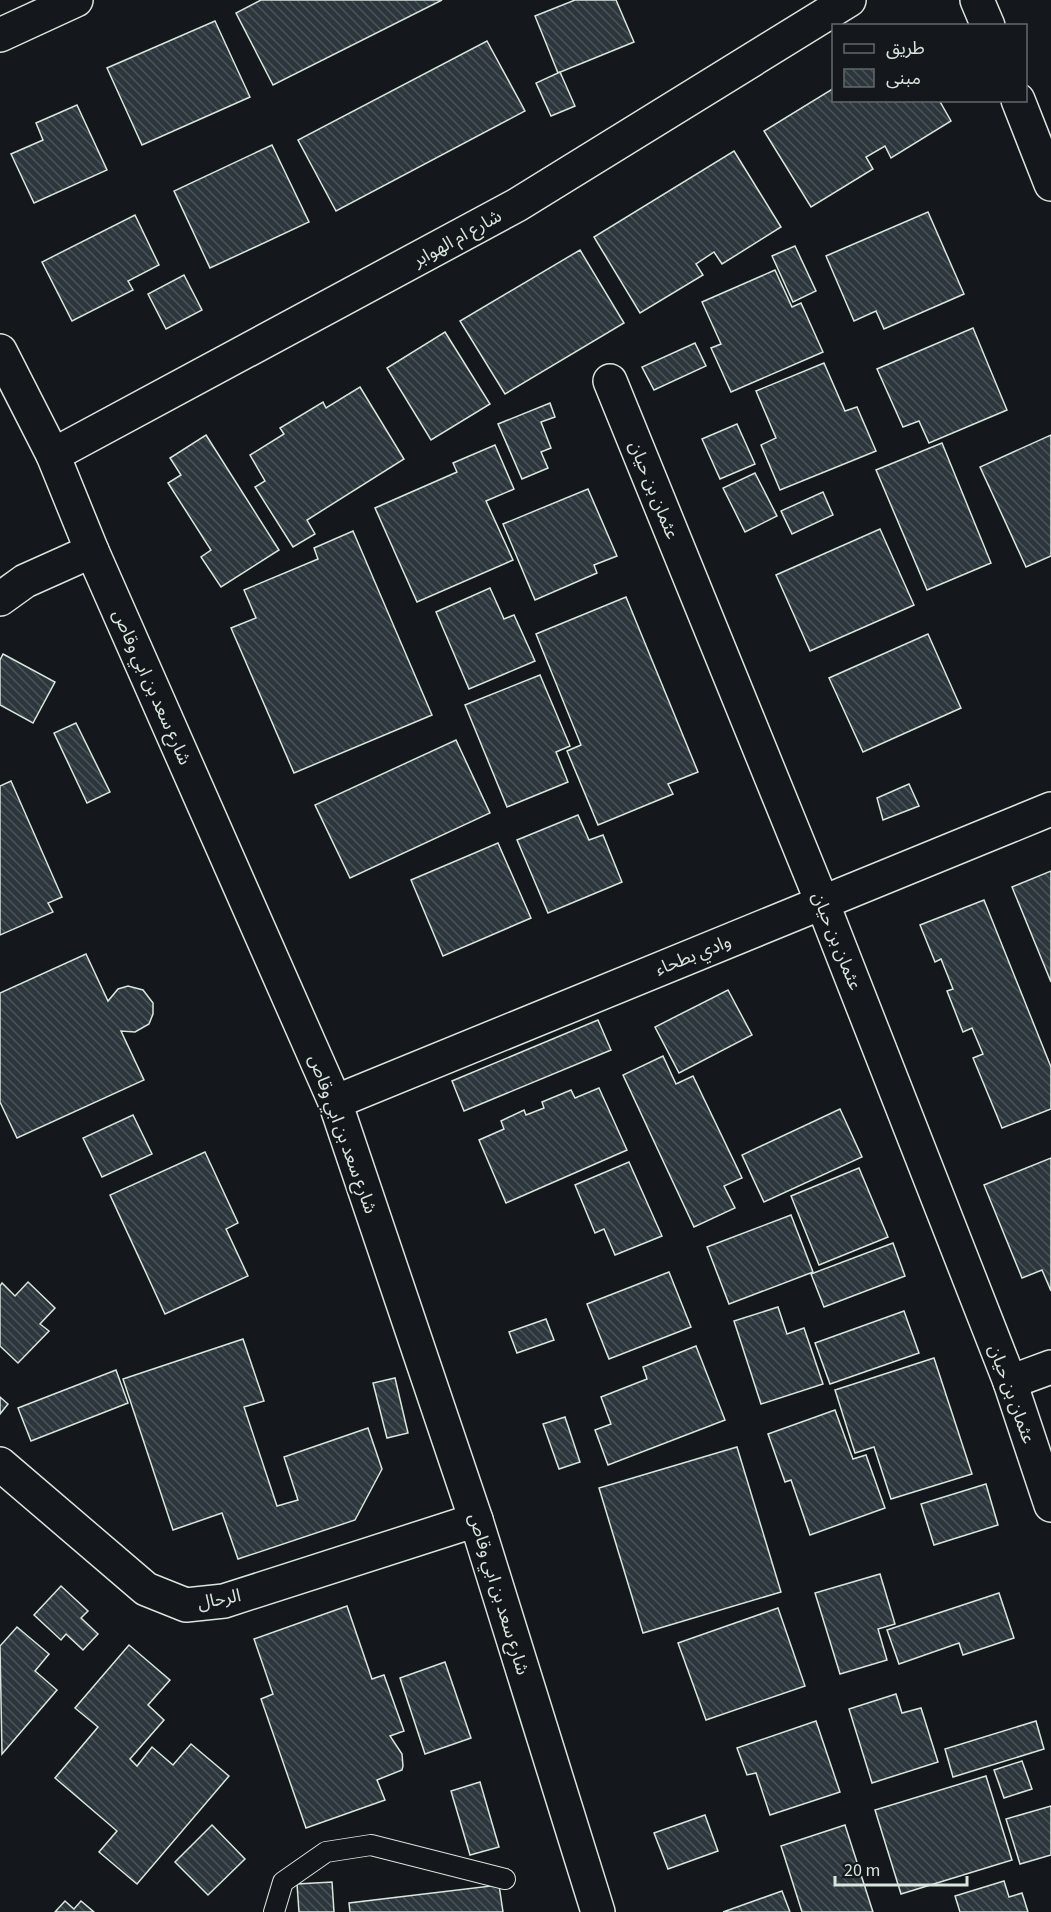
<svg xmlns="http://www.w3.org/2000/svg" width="1051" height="1912" font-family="'Source Sans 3','Noto Sans Arabic',sans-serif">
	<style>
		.building { fill: url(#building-back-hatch); stroke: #d8e6dc; stroke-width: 1.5 }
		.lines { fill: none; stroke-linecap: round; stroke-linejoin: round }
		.lane-casing { stroke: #d8e6dc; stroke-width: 22 }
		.street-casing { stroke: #d8e6dc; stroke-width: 36 }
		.secondary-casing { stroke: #d8e6dc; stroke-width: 36 }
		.lane { stroke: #14181c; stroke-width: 20 }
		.street { stroke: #14181c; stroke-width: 33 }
		.secondary { stroke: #14181c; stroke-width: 33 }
		.labels { text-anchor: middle; stroke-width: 4.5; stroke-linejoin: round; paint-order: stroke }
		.street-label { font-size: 18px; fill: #d8e6dc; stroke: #14181c }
	</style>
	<defs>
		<pattern id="building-back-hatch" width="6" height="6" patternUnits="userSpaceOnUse" patternTransform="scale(1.5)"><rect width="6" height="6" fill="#2c363c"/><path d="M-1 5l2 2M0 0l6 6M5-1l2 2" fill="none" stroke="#4a5358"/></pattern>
	</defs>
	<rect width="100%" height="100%" fill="#14181c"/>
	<g class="building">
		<polygon points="261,0 442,0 273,85 236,13"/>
		<polygon points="575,0 616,0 634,42 558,73 535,16"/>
		<polygon points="215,21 250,97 142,145 107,68"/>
		<polygon points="487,41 525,111 336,211 298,140"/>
		<polygon points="560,72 575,106 551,116 536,83"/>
		<polygon points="834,88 834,100 939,100 951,121 891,158 885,146 866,157 873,169 811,207 764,131"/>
		<polygon points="77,105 107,170 34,203 11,154 43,140 36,123"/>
		<polygon points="272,145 309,222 210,268 174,191"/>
		<polygon points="734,151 781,227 722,264 714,252 696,264 703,275 640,313 594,237"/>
		<polygon points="928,212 964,294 884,329 876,311 854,321 826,256"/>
		<polygon points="135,215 159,265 128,281 133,290 72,321 42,262"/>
		<polygon points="795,246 816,291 793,302 772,256"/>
		<polygon points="580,250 624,323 505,394 460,321"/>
		<polygon points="775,270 792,307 801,303 823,352 731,392 711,348 721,344 702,302"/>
		<polygon points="184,275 202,310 166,329 148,294"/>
		<polygon points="973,328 1007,410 929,443 919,421 903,427 877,369"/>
		<polygon points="445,332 490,404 431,440 387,368"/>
		<polygon points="695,343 706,366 654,390 642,367"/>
		<polygon points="824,363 845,411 857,407 876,451 780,490 761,445 776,438 756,391"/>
		<polygon points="360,387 404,459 307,520 315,534 293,547 255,487 265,481 250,455 284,434 280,428 323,402 326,408"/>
		<polygon points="550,403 555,417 541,422 551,448 541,452 548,468 522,479 498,424"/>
		<polygon points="737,424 755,464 720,479 702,439"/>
		<polygon points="206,435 279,550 221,587 201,557 211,550 168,483 181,475 170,458"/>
		<polygon points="1051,435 1051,556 1026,567 980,467"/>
		<polygon points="942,443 991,563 927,590 876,470"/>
		<polygon points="495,445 514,489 486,501 513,560 417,602 375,508 457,472 453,463"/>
		<polygon points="755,473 777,516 745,532 723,488"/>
		<polygon points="588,489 617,556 594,565 597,573 535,600 503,524"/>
		<polygon points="823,492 833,515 792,534 781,511"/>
		<polygon points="880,529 914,605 810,651 776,575"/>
		<polygon points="353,531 432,715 294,773 231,628 256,618 244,590 318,559 314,548"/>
		<polygon points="490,588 504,619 514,615 535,661 469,689 436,612"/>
		<polygon points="626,597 698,772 668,784 673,794 598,825 567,751 581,745 536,634"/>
		<polygon points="928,634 961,708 863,752 829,678"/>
		<polygon points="3,654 55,682 33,723 0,705 0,660"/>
		<polygon points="540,675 570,746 556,752 568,782 507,807 465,705"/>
		<polygon points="76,723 110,792 87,803 54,733"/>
		<polygon points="456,740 490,813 350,878 315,805"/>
		<polygon points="11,781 62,897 48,903 53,912 0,935 0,786"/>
		<polygon points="909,784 919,806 883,820 877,798"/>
		<polygon points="578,815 589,840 603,835 622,882 548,913 517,840"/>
		<polygon points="498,843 531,918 443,956 411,880"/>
		<polygon points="1051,871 1051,982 1012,887"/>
		<polygon points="984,900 1051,1067 1051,1109 1002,1128 973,1058 983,1054 972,1028 963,1032 947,991 953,989 941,959 935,962 920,925"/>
		<polygon points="86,954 108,1001 118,989 128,986 143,990 153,1003 153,1014 149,1024 135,1032 121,1031 144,1080 17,1138 0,1102 0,993"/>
		<polygon points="728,990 752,1035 679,1073 655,1027"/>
		<polygon points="598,1020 611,1050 464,1111 452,1081"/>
		<polygon points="663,1056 676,1084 693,1076 742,1178 724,1186 735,1208 694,1227 623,1075"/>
		<polygon points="599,1088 627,1150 506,1203 479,1140 504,1129 501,1121 524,1110 526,1115 544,1108 542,1102 571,1090 575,1098"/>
		<polygon points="840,1109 862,1157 764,1202 742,1155"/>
		<polygon points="133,1115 152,1154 102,1177 83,1138"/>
		<polygon points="205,1152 238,1223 226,1229 248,1276 165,1314 110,1195"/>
		<polygon points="1051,1158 1051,1291 1042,1270 1022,1278 984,1185"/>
		<polygon points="629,1162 662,1236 615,1255 604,1229 595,1233 575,1185"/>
		<polygon points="859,1168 888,1237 819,1265 791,1196"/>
		<polygon points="791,1215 813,1272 729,1304 707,1247"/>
		<polygon points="893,1243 905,1276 824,1307 811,1274"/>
		<polygon points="669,1272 691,1327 609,1359 587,1304"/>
		<polygon points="28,1282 55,1308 40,1324 49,1331 18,1363 0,1346 0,1286 2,1283 15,1296"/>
		<polygon points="778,1307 787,1334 804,1328 823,1384 761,1404 734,1321"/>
		<polygon points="904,1311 919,1353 830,1384 815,1343"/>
		<polygon points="546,1319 554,1340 517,1353 509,1332"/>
		<polygon points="243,1339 264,1401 244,1407 277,1506 298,1500 284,1457 368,1428 382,1469 355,1520 238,1559 222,1513 173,1530 123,1379"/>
		<polygon points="696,1346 725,1420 608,1465 595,1430 611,1424 601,1397 647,1379 643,1367"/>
		<polygon points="934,1358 972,1474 891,1499 874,1447 855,1453 835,1390"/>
		<polygon points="116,1370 128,1403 31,1441 18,1408"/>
		<polygon points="395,1378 408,1433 387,1438 373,1383"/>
		<polygon points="0,1397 8,1404 0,1414"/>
		<polygon points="835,1410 853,1459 866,1455 885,1508 810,1535 791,1480 785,1482 768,1434"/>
		<polygon points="565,1417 580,1462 559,1469 543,1424"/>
		<polygon points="737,1447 781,1592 643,1633 599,1488"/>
		<polygon points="986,1484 998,1525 934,1545 921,1504"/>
		<polygon points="880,1574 895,1624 878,1629 887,1660 840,1674 815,1593"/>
		<polygon points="61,1586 88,1611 81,1618 98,1634 83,1650 66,1634 61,1640 34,1615"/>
		<polygon points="999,1593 1014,1638 963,1655 959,1643 899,1664 887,1630"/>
		<polygon points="347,1606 372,1679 384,1675 404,1731 390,1736 402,1754 403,1766 402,1770 377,1780 385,1800 306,1828 261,1699 273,1694 254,1639"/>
		<polygon points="778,1608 805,1686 706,1720 678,1643"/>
		<polygon points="17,1627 49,1654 35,1671 57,1690 2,1754 0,1646"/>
		<polygon points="129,1645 170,1680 148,1705 164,1720 130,1759 137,1766 152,1747 173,1765 191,1744 229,1776 137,1884 99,1852 117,1831 55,1778 98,1727 75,1708"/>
		<polygon points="445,1662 471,1738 425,1754 400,1678"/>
		<polygon points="896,1694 902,1713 921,1708 938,1762 872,1783 849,1709"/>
		<polygon points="816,1721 840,1792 770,1815 756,1773 747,1775 737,1748"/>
		<polygon points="1036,1721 1044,1749 953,1777 945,1749"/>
		<polygon points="1022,1761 1032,1789 1004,1798 994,1770"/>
		<polygon points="986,1776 1012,1860 901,1894 875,1810"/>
		<polygon points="480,1782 499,1847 470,1855 451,1791"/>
		<polygon points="1051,1806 1051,1855 1020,1864 1006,1819"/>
		<polygon points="705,1815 718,1851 668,1869 654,1833"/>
		<polygon points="212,1825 245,1859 208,1895 175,1862"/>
		<polygon points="845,1825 873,1912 802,1912 781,1846"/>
		<polygon points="1004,1881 1009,1897 1022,1893 1028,1912 960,1912 955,1896"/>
		<polygon points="332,1882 334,1912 299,1912 297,1884"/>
		<polygon points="499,1885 503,1912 350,1912 349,1903"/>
		<polygon points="782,1891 790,1912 723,1912"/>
		<polygon points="65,1901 74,1909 81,1901 94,1912 55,1912"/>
	</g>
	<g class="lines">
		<g class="lane-casing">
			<polyline id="lane" points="274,1912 283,1882 326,1852 371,1845 505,1879"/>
		</g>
		<g class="street-casing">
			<g id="street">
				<polyline points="977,0 988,26"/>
				<polyline points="0,35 76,0"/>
				<polyline points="1018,100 1051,184"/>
				<polyline points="610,381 822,902 1010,1382 1051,1505"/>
				<polyline points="53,455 517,205 849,0"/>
				<polyline points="0,599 25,581 92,551"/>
				<polyline points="335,1102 1051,809"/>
				<polyline points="1010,1382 1051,1367"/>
				<polyline points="0,1464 146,1589 186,1605 224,1601 476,1520"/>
			</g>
		</g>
		<g class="secondary-casing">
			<polyline id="secondary" points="0,351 53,455 92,551 335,1102 476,1520 598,1912"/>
		</g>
		<use href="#lane" class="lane"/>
		<use href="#street" class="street"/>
		<use href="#secondary" class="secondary"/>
	</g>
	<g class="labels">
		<g class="street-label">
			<text transform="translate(457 238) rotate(-29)" y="6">شارع ام الهوابر</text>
			<text transform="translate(654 490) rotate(68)" y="6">عثمان بن حيان</text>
			<text transform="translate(152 687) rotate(66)" y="6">شارع سعد بن ابي وقاص</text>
			<text transform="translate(837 941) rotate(68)" y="6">عثمان بن حيان</text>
			<text transform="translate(693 955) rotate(-22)" y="6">وادي بطحاء</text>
			<text transform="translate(343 1134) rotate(70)" y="6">شارع سعد بن ابي وقاص</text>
			<text transform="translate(1012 1394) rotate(70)" y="6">عثمان بن حيان</text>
			<text transform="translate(499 1594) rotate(73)" y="6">شارع سعد بن ابي وقاص</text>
			<text transform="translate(219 1599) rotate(-11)" y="6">الرحال</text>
		</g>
	</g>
	<rect x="832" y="24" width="195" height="78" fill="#14181c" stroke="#626a69" stroke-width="1.5"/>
	<rect x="844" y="44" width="30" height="9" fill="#14181c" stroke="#626a69" stroke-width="1.5"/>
	<text x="886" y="54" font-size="18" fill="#d8e6dc">طريق</text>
	<rect x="844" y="69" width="30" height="18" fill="url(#building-back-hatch)" stroke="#626a69" stroke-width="1.5"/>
	<text x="886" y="84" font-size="18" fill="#d8e6dc">مبنى</text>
	<path d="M835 1876v9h132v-9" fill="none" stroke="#d8e6dc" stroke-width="3"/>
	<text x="844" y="1876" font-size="18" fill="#d8e6dc" stroke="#14181c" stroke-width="4.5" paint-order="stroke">20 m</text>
</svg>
